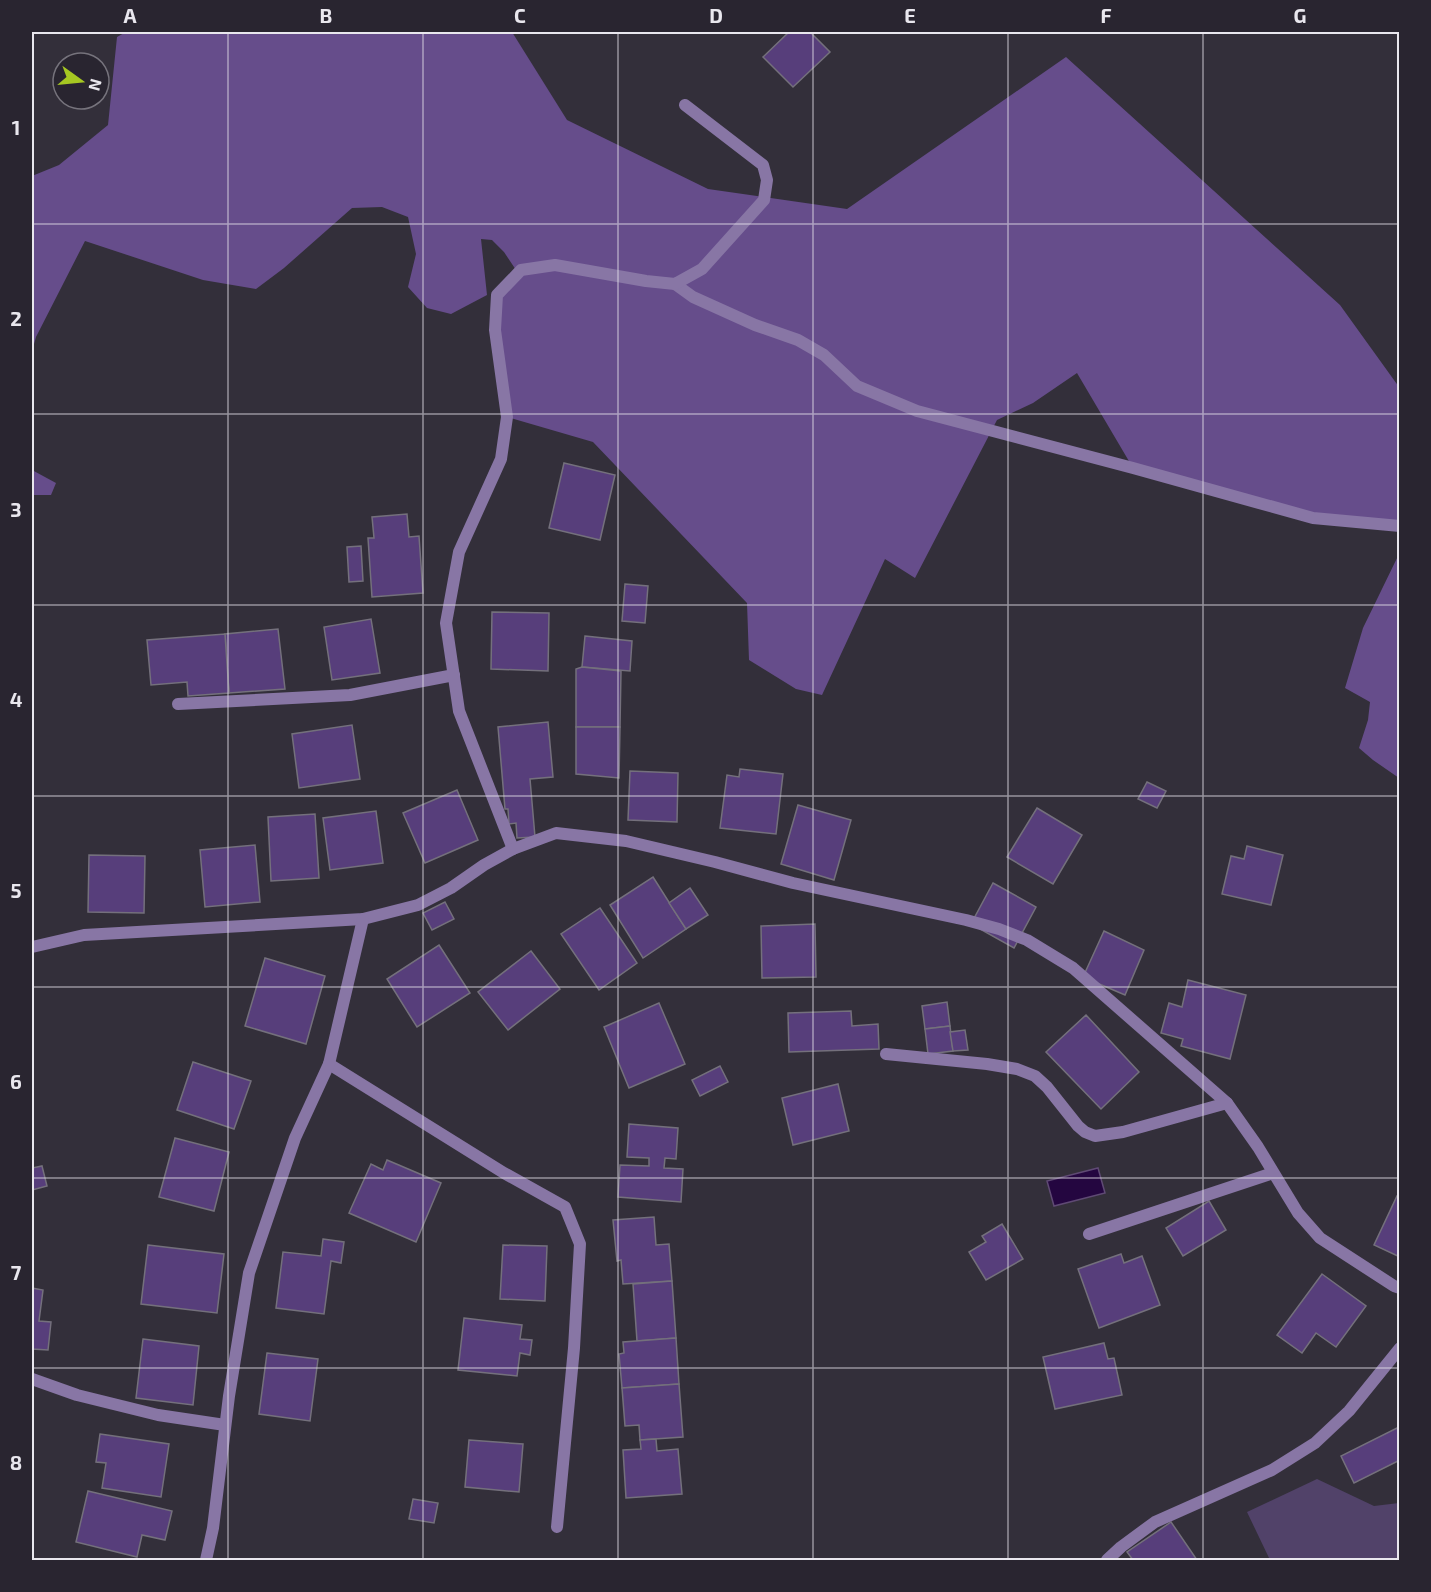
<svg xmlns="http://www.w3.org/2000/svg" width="1431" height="1592" font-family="'Exo 2',sans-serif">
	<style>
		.green { fill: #514269 }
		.forest { fill: #664d8b }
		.water { fill: #240640; stroke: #5f4a74; stroke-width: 1.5 }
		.building { fill: #573e7b; stroke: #74707c; stroke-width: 1.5 }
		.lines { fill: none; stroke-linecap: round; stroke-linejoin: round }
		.service { stroke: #8876a5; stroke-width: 12 }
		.minor { stroke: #8876a5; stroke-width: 12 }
		.grid { fill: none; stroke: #e9e7ee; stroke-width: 1.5; stroke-opacity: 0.55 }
		.neatline { fill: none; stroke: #e9e7ee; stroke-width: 2 }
		.grid-label { font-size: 20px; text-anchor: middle; font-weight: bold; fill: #e9e7ee }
	</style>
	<rect width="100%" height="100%" fill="#332f3a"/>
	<polygon class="green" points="1317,1479 1374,1506 1399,1503 1399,1560 1270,1560 1247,1512"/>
	<g class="forest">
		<polygon points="126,32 512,32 567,120 708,189 847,209 1066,57 1340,305 1399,387 1399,526 1313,518 1133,468 1077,373 1033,403 997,420 915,578 885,559 822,695 796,689 749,660 747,603 593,442 507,417 497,295 518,273 504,252 492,240 481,239 487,295 451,314 427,308 408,287 416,254 408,217 382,207 352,208 284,268 256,289 203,280 85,241 36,337 32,351 32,176 59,165 108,125 117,37"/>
		<polygon points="32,470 56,483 51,495 32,495"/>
		<polygon points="1399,554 1399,778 1373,760 1359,748 1368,720 1370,702 1345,688 1363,628"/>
	</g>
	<polygon class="water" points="1098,1168 1105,1193 1054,1206 1047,1181"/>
	<g class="building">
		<polygon points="789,32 810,32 830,52 793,87 763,57"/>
		<polygon points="564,463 615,475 600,540 549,528"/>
		<polygon points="407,514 409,537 419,536 423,593 372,597 368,538 374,538 372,517"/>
		<polygon points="361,546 363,581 349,582 347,547"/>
		<polygon points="625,584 648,586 645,623 622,621"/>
		<polygon points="492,612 549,613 548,671 491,669"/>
		<polygon points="371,619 380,673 332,680 324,627"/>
		<polygon points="278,629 285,689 229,693 225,634"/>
		<polygon points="225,634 229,693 188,696 187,682 151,685 147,640"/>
		<polygon points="585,636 632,641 630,671 582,667"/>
		<polygon points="582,667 621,671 620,727 576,727 576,669"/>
		<polygon points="548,722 553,777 530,779 535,837 517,838 516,823 509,824 508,809 505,809 498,727"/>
		<polygon points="352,725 360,779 299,788 292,734"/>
		<polygon points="576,727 620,727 619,778 576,774"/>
		<polygon points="740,769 783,774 776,834 720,828 727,775 739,777"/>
		<polygon points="630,771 678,773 677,822 628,820"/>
		<polygon points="1147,782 1166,791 1157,808 1138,799"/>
		<polygon points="457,790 478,840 425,863 403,813"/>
		<polygon points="798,805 851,820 834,880 781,864"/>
		<polygon points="1037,808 1082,835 1053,884 1007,857"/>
		<polygon points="376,811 383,863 330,870 323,818"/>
		<polygon points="315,814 319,878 271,881 268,817"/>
		<polygon points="255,845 260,902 205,907 200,850"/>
		<polygon points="1247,846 1283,855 1271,905 1222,894 1231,856 1244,859"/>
		<polygon points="89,855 145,856 144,913 88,912"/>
		<polygon points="653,877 686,929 643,958 610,905"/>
		<polygon points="993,883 1036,907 1014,948 971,924"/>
		<polygon points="690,888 708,915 686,929 669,903"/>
		<polygon points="445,902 454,919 432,930 423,913"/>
		<polygon points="600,908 637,963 599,990 561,934"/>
		<polygon points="815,924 816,977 762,978 761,926"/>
		<polygon points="1104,931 1144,950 1125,995 1083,977"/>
		<polygon points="439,945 470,993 417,1027 387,979"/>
		<polygon points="531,951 560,989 508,1030 478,992"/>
		<polygon points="265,958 325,976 306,1044 245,1026"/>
		<polygon points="1188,980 1246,995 1230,1059 1181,1046 1183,1039 1161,1033 1169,1003 1182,1007"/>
		<polygon points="947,1002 950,1026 925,1029 922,1006"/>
		<polygon points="659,1003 685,1064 629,1088 604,1027"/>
		<polygon points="851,1011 852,1026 878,1024 879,1049 789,1052 788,1013"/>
		<polygon points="1086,1015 1139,1072 1101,1109 1046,1052"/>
		<polygon points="950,1026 953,1051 928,1054 925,1029"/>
		<polygon points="965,1030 968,1050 953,1051 950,1032"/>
		<polygon points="193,1062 251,1081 234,1129 177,1110"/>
		<polygon points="720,1066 728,1082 700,1096 692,1080"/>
		<polygon points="838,1084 849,1131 793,1145 782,1098"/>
		<polygon points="629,1124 678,1128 676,1159 665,1158 664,1168 683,1169 681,1202 618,1197 620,1165 649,1166 649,1158 627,1157"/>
		<polygon points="175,1138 229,1152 214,1211 159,1197"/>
		<polygon points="387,1160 441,1183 416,1242 349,1213 371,1164 383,1170"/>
		<polygon points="42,1166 47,1186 32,1190 32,1168"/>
		<polygon points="1397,1196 1400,1197 1400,1257 1374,1245"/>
		<polygon points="1209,1201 1226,1230 1183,1256 1166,1228"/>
		<polygon points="654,1217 656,1245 669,1244 672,1281 623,1284 621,1260 617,1261 613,1220"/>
		<polygon points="1002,1224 1023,1259 986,1280 969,1252 986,1242 982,1236"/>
		<polygon points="323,1239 344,1242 341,1263 331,1261 324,1314 276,1308 283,1252 321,1256"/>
		<polygon points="148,1245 224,1254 217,1313 141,1304"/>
		<polygon points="503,1245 547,1246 545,1301 500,1299"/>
		<polygon points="1121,1254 1124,1263 1142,1256 1160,1305 1099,1328 1078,1269"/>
		<polygon points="1322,1274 1366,1306 1336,1347 1316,1333 1302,1353 1277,1335"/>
		<polygon points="672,1281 676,1338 637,1341 633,1284"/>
		<polygon points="32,1288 43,1290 39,1321 51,1322 48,1350 32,1349"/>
		<polygon points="464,1318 522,1325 520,1339 532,1340 530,1355 520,1353 517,1376 458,1370"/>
		<polygon points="676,1338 679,1384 622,1388 619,1354 624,1353 623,1342"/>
		<polygon points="143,1339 199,1346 193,1405 136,1398"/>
		<polygon points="1104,1343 1108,1359 1114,1358 1122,1395 1055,1409 1043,1357"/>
		<polygon points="267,1353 318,1359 310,1421 259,1414"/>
		<polygon points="679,1384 683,1437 640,1440 639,1425 625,1426 622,1388"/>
		<polygon points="1397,1428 1400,1433 1400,1460 1354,1483 1341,1456"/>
		<polygon points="100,1434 169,1444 161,1497 102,1488 106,1463 96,1462"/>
		<polygon points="656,1439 657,1451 678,1449 682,1494 626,1498 623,1450 641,1449 640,1440"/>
		<polygon points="469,1440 523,1444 519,1492 465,1487"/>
		<polygon points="88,1491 172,1511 165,1540 142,1535 137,1557 76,1542"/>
		<polygon points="413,1499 438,1503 434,1523 409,1519"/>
		<polygon points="1171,1522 1197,1560 1133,1560 1127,1552"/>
	</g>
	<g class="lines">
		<g class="service">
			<polyline points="675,284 693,297 755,325 798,340 824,355 857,386 917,411 1133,468 1313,518 1400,526"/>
			<polyline points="32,1379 77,1395 158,1415 225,1425"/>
		</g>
		<g class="minor">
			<polyline points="178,704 350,695 454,675"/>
			<polyline points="513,849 459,711 446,623 459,552 501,459 507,417 495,330 497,295 521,270 555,265 646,281 675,284 702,269 764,200 767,180 763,165 685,105"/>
			<polyline points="32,947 84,935 363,919 418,905 451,888 484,865 513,849 556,833 626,841 715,862 793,883 966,920 999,929 1027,940 1073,968 1227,1103 1258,1147 1298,1213 1320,1238 1394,1286 1400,1288"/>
			<polyline points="886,1054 987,1064 1017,1069 1035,1076 1047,1087 1078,1126 1085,1132 1095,1136 1123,1132 1227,1103"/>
			<polyline points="329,1064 504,1173 565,1207 580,1244 574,1348 557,1527"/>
			<polyline points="1089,1234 1273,1173"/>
			<polyline points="206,1560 213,1528 229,1396 249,1273 295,1138 329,1064 363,919"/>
			<polyline points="1107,1560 1121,1547 1155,1522 1272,1470 1315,1443 1349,1411 1400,1348"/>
		</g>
	</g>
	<path class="grid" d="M228,32V1560M423,32V1560M618,32V1560M813,32V1560M1008,32V1560M1203,32V1560M32,224H1400M32,414H1400M32,605H1400M32,796H1400M32,987H1400M32,1178H1400M32,1368H1400"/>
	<rect width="1431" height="1592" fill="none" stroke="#292530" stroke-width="66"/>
	<g transform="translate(81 81) rotate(105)"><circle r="28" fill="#292530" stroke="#76737c" stroke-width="1.5"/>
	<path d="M0-4.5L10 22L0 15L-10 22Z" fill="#a6c822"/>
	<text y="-9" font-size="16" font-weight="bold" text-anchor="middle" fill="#e9e7ee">N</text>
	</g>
	<rect x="33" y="33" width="1365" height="1526" class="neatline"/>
	<g class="grid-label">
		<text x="130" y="23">A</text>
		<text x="326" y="23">B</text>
		<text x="520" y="23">C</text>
		<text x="716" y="23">D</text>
		<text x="910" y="23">E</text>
		<text x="1106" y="23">F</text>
		<text x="1300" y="23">G</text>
		<text x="16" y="135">1</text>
		<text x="16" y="326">2</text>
		<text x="16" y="517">3</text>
		<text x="16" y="707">4</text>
		<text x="16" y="898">5</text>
		<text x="16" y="1089">6</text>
		<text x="16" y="1280">7</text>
		<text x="16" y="1470">8</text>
	</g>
</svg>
